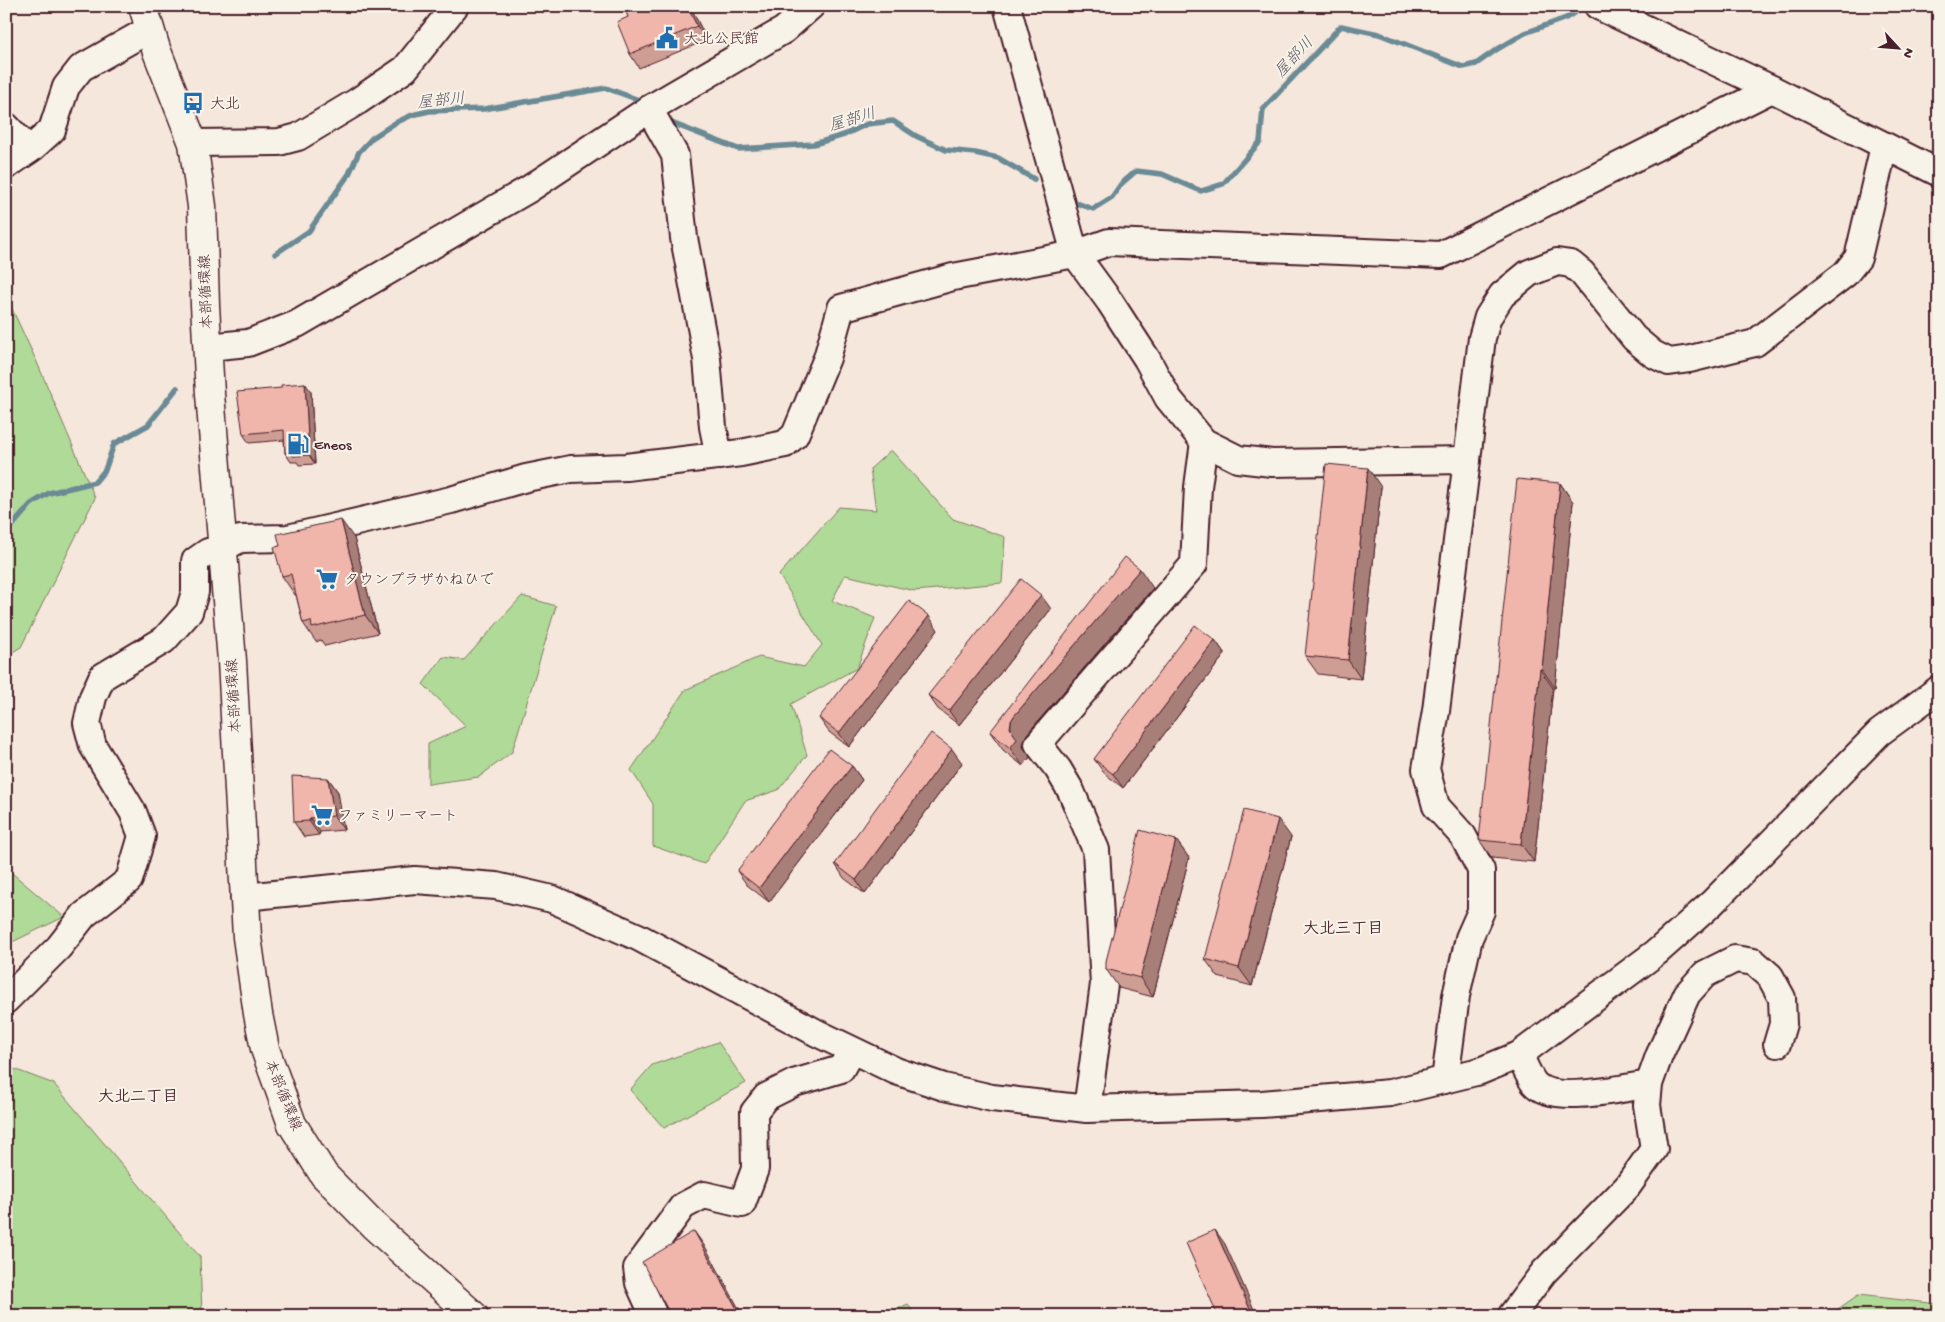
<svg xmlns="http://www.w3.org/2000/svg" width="1945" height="1322" font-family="'Gochi Hand','Klee One',sans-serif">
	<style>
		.green { fill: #b0da97; stroke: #7d7c61 }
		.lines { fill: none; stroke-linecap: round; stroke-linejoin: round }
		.stream { stroke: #6b8a95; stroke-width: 5.5 }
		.minor-casing { stroke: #4a1f2b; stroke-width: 30 }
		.major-casing { stroke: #4a1f2b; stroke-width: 31 }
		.minor { stroke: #f7f3e8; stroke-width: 26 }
		.major { stroke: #f7f3e8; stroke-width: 28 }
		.wall { fill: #ce9d94; stroke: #4a1f2b }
		.shaded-wall { fill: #a87f78; stroke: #4a1f2b }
		.building { fill: #f0b6ac; stroke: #4a1f2b }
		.labels { text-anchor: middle; stroke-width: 4; stroke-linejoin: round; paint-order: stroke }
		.poi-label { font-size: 15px; fill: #4a1f2b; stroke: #f7f3e8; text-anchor: start }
		.street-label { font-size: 15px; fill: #4a1f2b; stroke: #f7f3e8 }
		.water-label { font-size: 16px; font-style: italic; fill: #5a5460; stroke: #f7f3e8 }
		.neighbourhood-label { font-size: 16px; font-weight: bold; fill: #4a1f2b; stroke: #f7f3e8 }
	</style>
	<rect width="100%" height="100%" fill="#f6e7dc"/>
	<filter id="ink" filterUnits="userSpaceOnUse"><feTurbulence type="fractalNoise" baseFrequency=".02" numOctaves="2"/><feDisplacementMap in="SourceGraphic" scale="10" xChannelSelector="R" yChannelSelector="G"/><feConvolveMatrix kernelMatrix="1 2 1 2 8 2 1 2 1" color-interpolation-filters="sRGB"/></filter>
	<g filter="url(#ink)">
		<g class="green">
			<polygon points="6,296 36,360 95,498 21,647 6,656"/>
			<polygon points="891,450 953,519 1005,537 1002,583 915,591 845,575 832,601 875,618 857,668 791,704 807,755 778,790 745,801 704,864 653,846 653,804 631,770 685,690 759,657 804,667 822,645 779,575 839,507 876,510 870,469"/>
			<polygon points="522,596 556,606 512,752 479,777 428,784 428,744 466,726 423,684 443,657 464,660"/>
			<polygon points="6,868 64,917 6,945"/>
			<polygon points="718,1042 746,1083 664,1128 630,1090 652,1065"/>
			<polygon points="6,1066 54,1084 200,1257 202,1316 23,1316 6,1309"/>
			<polygon points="1858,1295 1939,1304 1939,1316 1828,1316"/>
			<polygon points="908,1304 915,1316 880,1316"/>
		</g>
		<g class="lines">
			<g class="stream">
				<polyline points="669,122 738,149 814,144 844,135 867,124 893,121 916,136 946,150 975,153 998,158 1034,179"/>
				<polyline points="1071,201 1093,209 1112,197 1121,184 1136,171 1162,174 1201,191 1223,184 1260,142 1263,109 1341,26 1379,34 1463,67 1476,64 1496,50 1525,33 1566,18 1585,6"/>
				<polyline points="275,254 309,231 349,174 359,152 372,138 395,123 412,115 429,111 484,109 606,88 639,100"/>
				<polyline points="6,533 31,504 49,493 95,482 105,470 114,444 148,425 177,388"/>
			</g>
			<g class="minor-casing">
				<g id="minor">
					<polyline points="1007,6 1075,254 1110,302 1147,359 1168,398 1204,442 1238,459 1272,463 1467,460"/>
					<polyline points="1598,6 1772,89 1939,173"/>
					<polyline points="649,109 675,155 684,238 707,359 713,427 719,456"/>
					<polyline points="6,126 29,150"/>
					<polyline points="193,143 279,142 298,137 358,101 405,69 455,6"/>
					<polyline points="6,166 32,148 52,130 66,87 81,68 150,29"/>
					<polyline points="208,347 248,343 297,324 529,189 649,109 784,30 811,6"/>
					<polyline points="244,897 415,880 496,886 552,899 638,937 817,1033 896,1071 944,1087 992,1098 1087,1109 1262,1104 1390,1093 1480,1071 1519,1055 1657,952 1712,903 1879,733 1939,689"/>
					<polyline points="6,1000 59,947 84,915 129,880 142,836 133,812 93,746 87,723 93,697 102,677 164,640 189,612 195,592 195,561 208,552 223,548 240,539 288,538 451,500 526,478 571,469 626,467 741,453 785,444 795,435 827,358 841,308 953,277 1075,254 1109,242 1441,255 1772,89"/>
					<path d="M1519,1055C1524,1064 1528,1075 1534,1083C1552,1105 1624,1088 1649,1084"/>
					<polyline points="1445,1080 1456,996 1469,938 1481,911 1481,870 1463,836 1436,806 1426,769 1436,711 1482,338 1488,317 1502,295 1529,273 1557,262 1571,264 1582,273 1634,338 1653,354 1669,362 1690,359 1755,343 1845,274 1858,258 1884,146"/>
					<polyline points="1087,1109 1104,984 1096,850 1071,791 1058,769 1038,744 1194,564 1198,487 1204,442"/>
					<polyline points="654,1316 639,1283 637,1268 683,1206 704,1195 742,1204 755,1169 754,1112 766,1097 794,1083 841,1069 851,1051"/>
					<polyline points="1511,1316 1544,1272 1627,1187 1654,1149 1647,1105 1649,1084 1659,1056 1687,994 1705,974 1735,959 1754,962 1770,976 1782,998 1783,1024 1777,1044"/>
				</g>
			</g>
			<g class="major-casing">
				<polyline id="major" points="143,6 156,49 193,143 202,206 205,305 210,394 232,661 247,937 258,1014 265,1049 292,1124 324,1175 373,1225 474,1316"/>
			</g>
			<use href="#minor" class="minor"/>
			<use href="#major" class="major"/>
		</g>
		<g class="wall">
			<polygon points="624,6 690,6 707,40 639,68 630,54 628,17"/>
			<polygon points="305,383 311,392 315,464 299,465 297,462 291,462 285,453 284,440 249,443 243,434 281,388"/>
			<polygon points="1560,483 1573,502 1555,688 1553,688 1534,862 1492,858 1479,840"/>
			<polygon points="1381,487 1361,679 1318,674 1305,656"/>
			<polygon points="354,538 378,633 325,646 321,640 316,642 303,623 296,595 295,595 282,576"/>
			<polygon points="1153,588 1027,734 1024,740 1023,747 1030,757 1023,766 1003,750 990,732"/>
			<polygon points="1051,609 959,725 938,709 928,695"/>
			<polygon points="938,630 849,747 829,732 819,718"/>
			<polygon points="1215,640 1225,654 1123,788 1104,773 1094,759"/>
			<polygon points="962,763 865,894 844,878 835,864"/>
			<polygon points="852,766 862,780 769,902 747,885 737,871"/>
			<polygon points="328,778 338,792 344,830 320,832 319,835 304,837 294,822"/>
			<polygon points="1291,837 1252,986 1218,977 1205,959"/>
			<polygon points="1176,840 1189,858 1153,997 1119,988 1106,969"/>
		</g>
		<g class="shaded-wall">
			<polygon points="687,6 690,6 707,40 697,26"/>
			<polygon points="305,383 311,392 315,464 309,455"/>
			<polygon points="1368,468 1381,487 1361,679 1348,660"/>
			<polygon points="1560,483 1573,502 1555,688 1542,669"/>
			<polygon points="341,520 354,538 378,633 365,615"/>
			<polygon points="1140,569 1153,588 1027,734 1024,740 1023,747 1030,757 1023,766 1010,748 1011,721 1014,716"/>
			<polygon points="1041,595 1051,609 959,725 949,711"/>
			<polygon points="929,616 938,630 849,747 839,733"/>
			<polygon points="1215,640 1225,654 1123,788 1113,774"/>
			<polygon points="1540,669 1553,688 1534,862 1521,844"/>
			<polygon points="952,749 962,763 865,894 856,880"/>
			<polygon points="852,766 862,780 769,902 759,888"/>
			<polygon points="328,778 338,792 344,830 334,816"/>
			<polygon points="310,818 320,832 319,835 309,821"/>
			<polygon points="1278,819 1291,837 1252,986 1239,968"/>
			<polygon points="1176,840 1189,858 1153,997 1140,978"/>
			<polygon points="1215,1230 1225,1244 1257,1316 1253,1316"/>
			<polygon points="694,1231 706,1248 743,1316 741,1316"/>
		</g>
		<g class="building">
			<polygon points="624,6 687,6 697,26 630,54 617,22 628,17"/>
			<polygon points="305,383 309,455 293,456 292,452 285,453 284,430 243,434 237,392 281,388 281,385"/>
			<polygon points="1326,464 1368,468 1348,660 1305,656"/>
			<polygon points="1517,479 1560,483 1542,669 1540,669 1521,844 1479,840"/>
			<polygon points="341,520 365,615 312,628 311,621 303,623 291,574 282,576 274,547 280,546 277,534"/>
			<polygon points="1125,557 1140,569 1014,716 1011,721 1010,728 1017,739 1010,748 990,732"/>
			<polygon points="1021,579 1041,595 949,711 928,695"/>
			<polygon points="909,601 929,616 839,733 819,718"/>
			<polygon points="1195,625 1215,640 1113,774 1094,759"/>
			<polygon points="931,733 952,749 856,880 835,864"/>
			<polygon points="829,749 852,766 759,888 737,871"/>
			<polygon points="292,776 328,778 334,816 310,818 309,821 294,822"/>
			<polygon points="1244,810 1278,819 1239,968 1205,959"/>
			<polygon points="1140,830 1176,840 1140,978 1106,969 1106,961"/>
			<polygon points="1215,1230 1253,1316 1218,1316 1186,1243"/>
			<polygon points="694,1231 741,1316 671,1316 642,1262"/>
		</g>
	</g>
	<defs>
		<g id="civic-bare" transform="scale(1.725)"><path d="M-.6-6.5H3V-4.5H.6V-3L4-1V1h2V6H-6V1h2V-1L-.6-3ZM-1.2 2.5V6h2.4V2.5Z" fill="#1f6fb2" stroke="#f7f3e8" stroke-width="2.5" paint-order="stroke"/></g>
		<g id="bus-bare" transform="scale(1.725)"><path d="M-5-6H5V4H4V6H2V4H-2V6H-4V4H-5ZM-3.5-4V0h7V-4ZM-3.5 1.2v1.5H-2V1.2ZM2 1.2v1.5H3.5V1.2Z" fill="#1f6fb2" stroke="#f7f3e8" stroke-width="2.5" paint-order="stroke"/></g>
		<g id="fuel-bare" transform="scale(1.725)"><path d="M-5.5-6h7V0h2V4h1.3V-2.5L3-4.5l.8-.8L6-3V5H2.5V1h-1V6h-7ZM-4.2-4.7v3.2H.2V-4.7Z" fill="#1f6fb2" stroke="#f7f3e8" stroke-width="2.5" paint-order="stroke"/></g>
		<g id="supermarket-bare" transform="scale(1.725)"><path d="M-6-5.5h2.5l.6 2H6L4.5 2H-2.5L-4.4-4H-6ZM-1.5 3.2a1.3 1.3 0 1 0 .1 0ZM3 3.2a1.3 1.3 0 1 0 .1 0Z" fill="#1f6fb2" stroke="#f7f3e8" stroke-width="2.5" paint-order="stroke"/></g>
	</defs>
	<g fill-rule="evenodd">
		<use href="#civic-bare" x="667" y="38"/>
		<use href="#bus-bare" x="193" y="103"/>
		<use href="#fuel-bare" x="298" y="444"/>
		<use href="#supermarket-bare" x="327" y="579"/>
		<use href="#supermarket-bare" x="322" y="815"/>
	</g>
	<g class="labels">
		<g class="poi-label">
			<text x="684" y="43">大北公民館</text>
			<text x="210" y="108">大北</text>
			<text x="314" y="449">Eneos</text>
			<text x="344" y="584">タウンプラザかねひで</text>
			<text x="338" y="820">ファミリーマート</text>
		</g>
		<g class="street-label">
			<text transform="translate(205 292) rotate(-92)" y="5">本部循環線</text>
			<text transform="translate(233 696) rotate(-93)" y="5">本部循環線</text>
			<text transform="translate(284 1095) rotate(68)" y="5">本部循環線</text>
		</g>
		<g class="water-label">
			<text transform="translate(1293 56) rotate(-47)" y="6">屋部川</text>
			<text transform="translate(441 99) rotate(-6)" y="6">屋部川</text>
			<text transform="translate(852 118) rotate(-16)" y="6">屋部川</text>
		</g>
		<g class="neighbourhood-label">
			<text x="1343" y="933">大北三丁目</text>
			<text x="138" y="1101">大北二丁目</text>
		</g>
	</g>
	<rect width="1945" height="1322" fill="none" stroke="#f7f3e8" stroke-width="25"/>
	<rect x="12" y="12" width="1920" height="1297" fill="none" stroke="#4a1f2b" stroke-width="2" filter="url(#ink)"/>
	<g transform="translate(1898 48) rotate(116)" stroke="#f7f3e8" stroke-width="4" paint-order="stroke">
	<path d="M0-4L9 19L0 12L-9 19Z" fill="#4a1f2b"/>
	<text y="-8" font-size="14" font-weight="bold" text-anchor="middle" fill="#4a1f2b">N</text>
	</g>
</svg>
